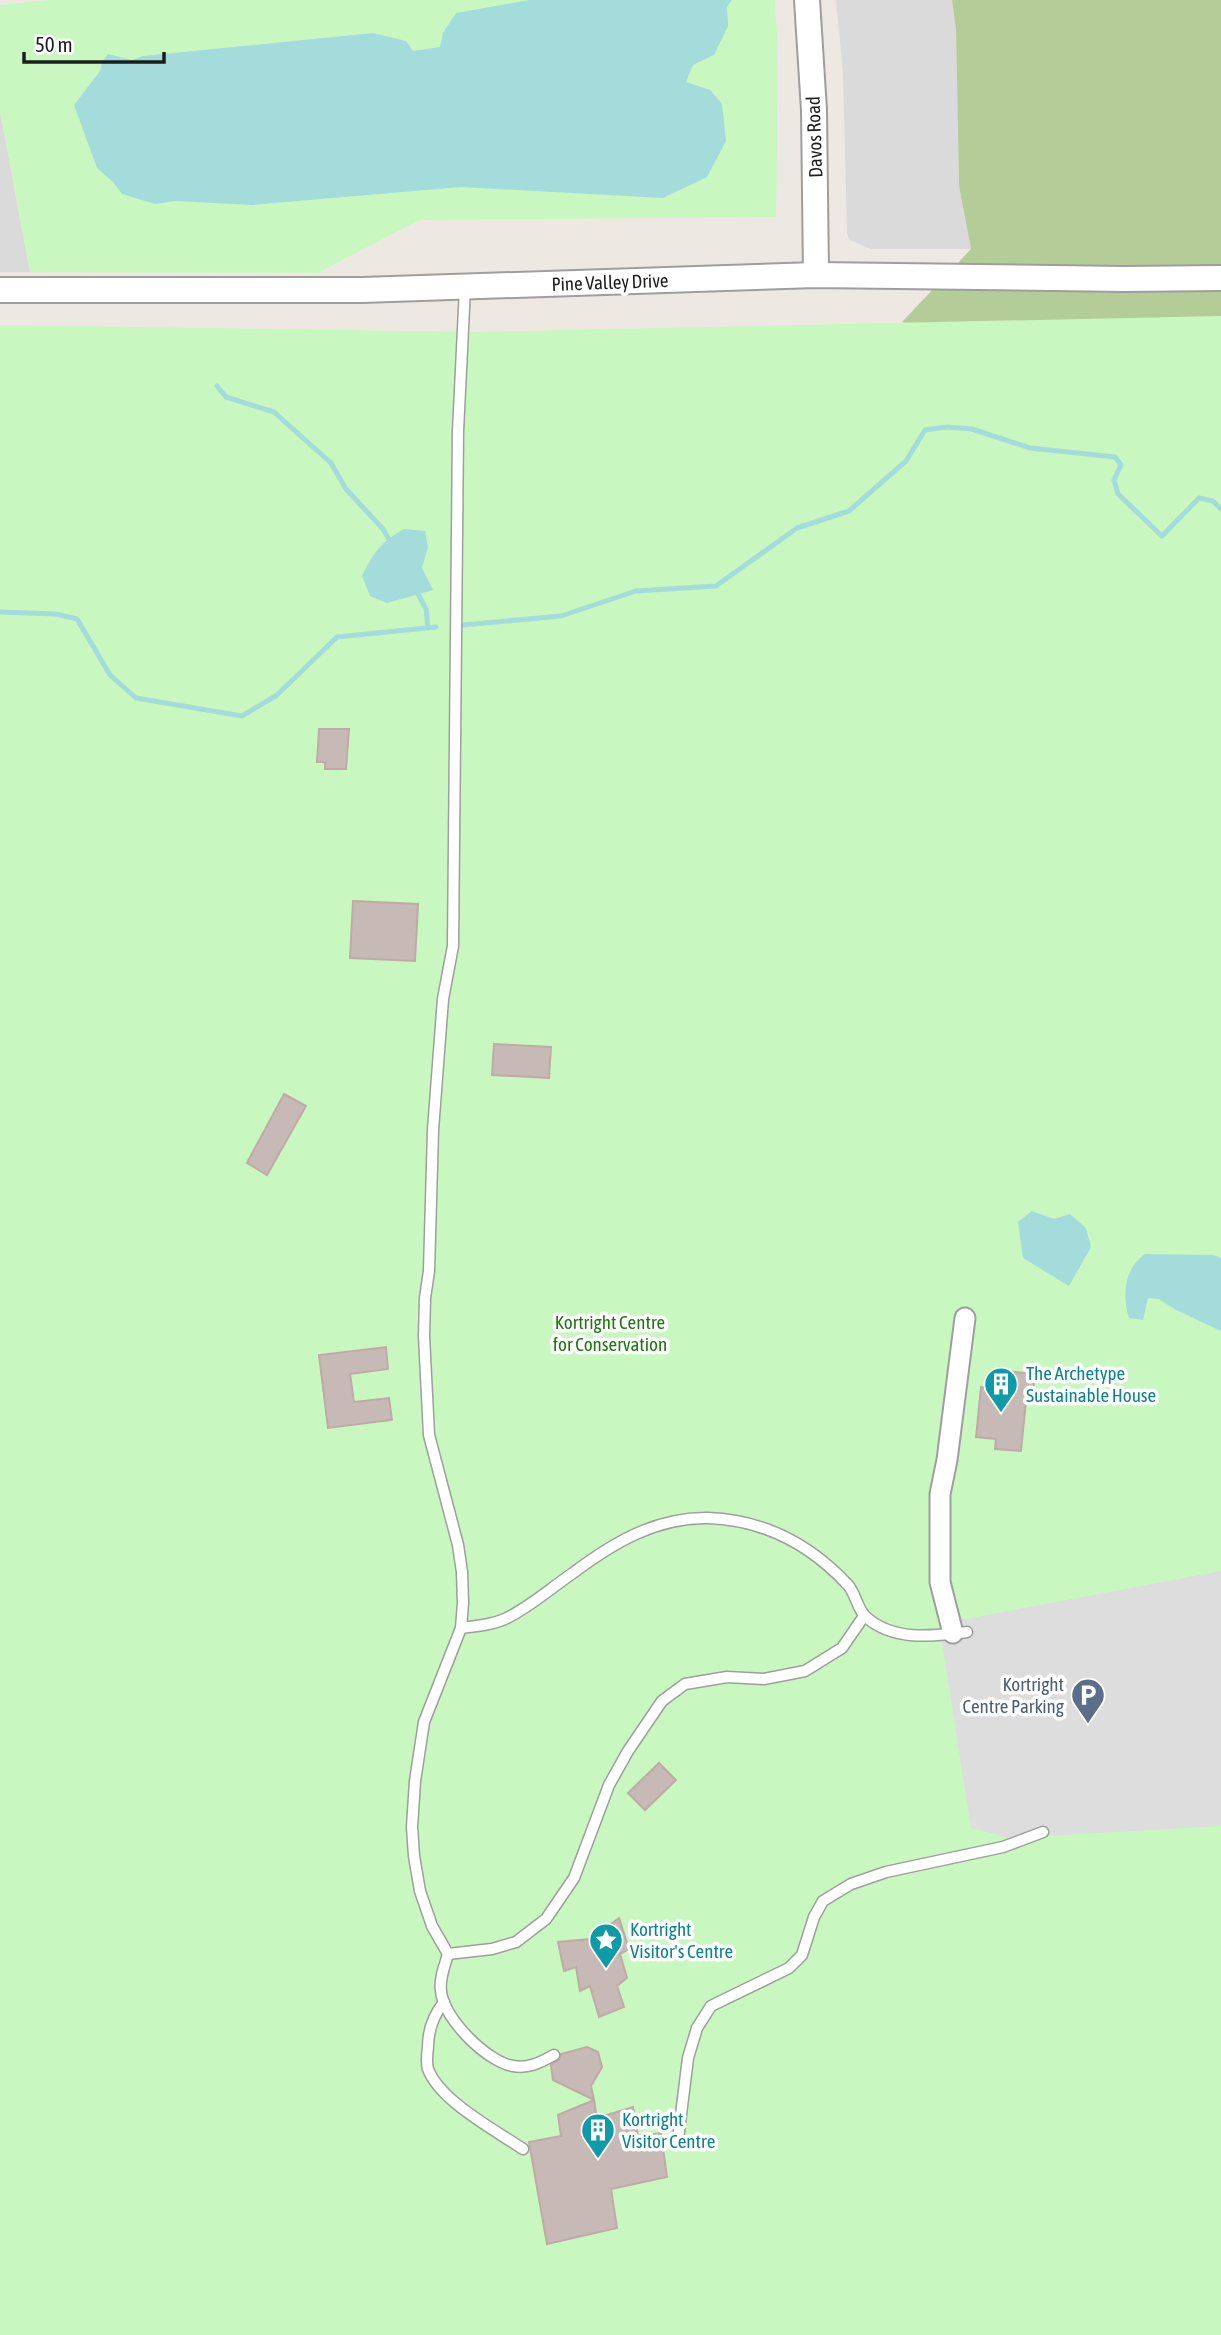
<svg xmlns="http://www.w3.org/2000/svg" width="1221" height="2335" font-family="'Asap Condensed',sans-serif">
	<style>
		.residential { fill: #dbdada }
		.forest { fill: #b4cd98 }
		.park { fill: #c8f8c0 }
		.parking { fill: #ddd }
		.water { fill: #a4dbdb }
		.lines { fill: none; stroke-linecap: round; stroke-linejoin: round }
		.stream { stroke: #a4dbdb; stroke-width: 5 }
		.building { fill: #c6b9b6; stroke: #bfaba5; stroke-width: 2 }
		.service-casing { stroke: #9e9e9e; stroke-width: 13 }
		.minor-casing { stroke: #9e9e9e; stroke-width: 23 }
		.tertiary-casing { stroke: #9e9e9e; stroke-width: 28 }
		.service { stroke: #fff; stroke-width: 10 }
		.minor { stroke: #fff; stroke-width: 19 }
		.tertiary { stroke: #fff; stroke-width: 24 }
		.labels { text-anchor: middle; stroke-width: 7; stroke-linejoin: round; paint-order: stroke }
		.street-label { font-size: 19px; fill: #1d1d1d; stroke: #fff }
		.park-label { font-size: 19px; fill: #1c790d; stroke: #fff }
		.culture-label { font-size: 19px; fill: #0d838f; stroke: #fff; text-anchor: start }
		.service-label { font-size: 19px; fill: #4e5e75; stroke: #fff; text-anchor: end }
	</style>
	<rect width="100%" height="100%" fill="#eee8e3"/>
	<g class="residential">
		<polygon points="836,0 952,0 956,30 959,186 971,249 871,249 850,240 847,234 843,73"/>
		<polygon points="0,111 30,272 0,272"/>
	</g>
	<polygon class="forest" points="952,0 1221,0 1221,419 902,322 971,249 959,186 956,30"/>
	<g class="park">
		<polygon points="51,0 775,0 778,55 776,217 419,220 318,273 30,272 0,111 0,5"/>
		<polygon points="1221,316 1221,2335 0,2335 0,325 475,332"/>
	</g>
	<polygon class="parking" points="1221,1571 1221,1826 1011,1838 971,1828 939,1624"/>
	<g class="water">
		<polygon points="530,0 732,0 727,7 728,26 714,55 693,65 686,82 710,90 722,104 726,141 707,177 663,198 461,187 252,205 176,201 155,204 122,194 113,182 97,168 74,105 100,71 102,62 108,54 132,60 143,56 373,33 406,41 413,51 440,47 443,33 456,13"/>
		<path d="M404,529L425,531L428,547L422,568L433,590L387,603L370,596L362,576C374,552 381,542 404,529Z"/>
		<polygon points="1032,1211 1054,1219 1070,1214 1086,1228 1091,1247 1069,1286 1023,1258 1018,1222"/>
		<path d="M1145,1254L1214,1255L1221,1258V1331L1176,1310L1159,1299L1148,1298L1143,1320L1129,1318C1122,1294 1124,1269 1145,1254Z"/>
	</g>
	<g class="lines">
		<g class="stream">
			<polyline points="217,386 226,397 274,412 331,463 346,489 383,529 391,543"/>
			<polyline points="415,588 426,609 428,628"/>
			<polyline points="0,612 56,614 77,619 110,675 136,698 242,716 277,695 337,637 436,627"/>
			<polyline points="463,625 561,616 636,591 716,586 797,528 849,511 906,461 925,430 947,427 972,429 1030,448 1115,457 1121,465 1114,480 1118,494 1162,536 1199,498 1213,501 1221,509"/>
		</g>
	</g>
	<g class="building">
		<polygon points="319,729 349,729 346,769 325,769 325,762 317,762"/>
		<polygon points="353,901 418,904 415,961 350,958"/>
		<polygon points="494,1044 551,1047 549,1078 492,1075"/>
		<polygon points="284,1094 306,1106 267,1175 247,1163"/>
		<polygon points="386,1347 388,1369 350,1374 354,1402 389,1398 392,1420 328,1428 319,1355"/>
		<polygon points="1004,1371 1035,1374 1033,1392 1027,1391 1021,1451 995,1449 996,1439 976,1437 981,1387 1002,1390"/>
		<polygon points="659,1763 676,1780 645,1810 628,1793"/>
		<polygon points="619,1918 629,1949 620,1954 627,1978 617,1986 624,2007 599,2017 590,1986 580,1991 576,1967 564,1971 558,1942 590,1939"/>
		<polygon points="587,2047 598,2052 602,2067 591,2086 594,2100 553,2080 551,2065 560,2059 561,2054"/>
		<polygon points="594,2100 597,2118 633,2107 638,2136 661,2133 667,2177 611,2189 617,2228 547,2244 529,2142 561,2136 558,2115"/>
	</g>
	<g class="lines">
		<g class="service-casing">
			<g id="service">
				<path d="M465,288L458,431L453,946L443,999L433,1130L429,1271L425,1298L424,1336L429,1435L458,1545L462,1572L463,1603L461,1628L424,1722L415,1781L412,1827L414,1856L420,1891L432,1926L448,1954C445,1965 439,1979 441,1991C443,2018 487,2062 513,2066C529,2069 541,2062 554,2055"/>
				<path d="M461,1628C476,1626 493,1625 507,1618C531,1606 551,1588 573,1573C613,1543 656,1517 708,1518C764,1520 810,1544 848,1585C856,1594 857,1609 866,1617C894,1642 934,1636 967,1632"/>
				<polyline points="448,1954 492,1949 516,1942 546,1919 574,1878 609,1785 628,1751 662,1701 685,1684 727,1677 764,1679 805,1671 842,1648 864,1616"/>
				<path d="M444,2002C433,2016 428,2030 428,2047C427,2054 426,2062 428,2069C440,2101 495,2130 523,2149"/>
				<polyline points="678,2139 688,2058 697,2028 711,2006 789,1968 802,1955 814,1917 823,1901 851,1884 886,1872 1003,1847 1043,1832"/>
			</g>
		</g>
		<g class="minor-casing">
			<polyline id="minor" points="953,1633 940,1582 940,1494 947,1460 965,1318"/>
		</g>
		<g class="tertiary-casing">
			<g id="tertiary">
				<polyline points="807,0 814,110 816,275"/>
				<polyline points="0,290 362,290 816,275 1124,279 1221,278"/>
			</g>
		</g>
		<use href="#service" class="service"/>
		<use href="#minor" class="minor"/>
		<use href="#tertiary" class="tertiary"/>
	</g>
	<defs>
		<g id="building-pin" transform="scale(1.75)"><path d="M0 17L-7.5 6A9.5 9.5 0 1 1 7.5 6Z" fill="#0f9aa8" stroke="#fff"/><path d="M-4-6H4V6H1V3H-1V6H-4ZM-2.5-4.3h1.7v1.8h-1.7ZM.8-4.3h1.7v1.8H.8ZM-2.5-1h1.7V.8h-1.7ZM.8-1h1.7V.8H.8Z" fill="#fff"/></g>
		<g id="parking-pin" transform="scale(1.75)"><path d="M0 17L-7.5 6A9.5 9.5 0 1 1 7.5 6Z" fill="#5c6f8a" stroke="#fff"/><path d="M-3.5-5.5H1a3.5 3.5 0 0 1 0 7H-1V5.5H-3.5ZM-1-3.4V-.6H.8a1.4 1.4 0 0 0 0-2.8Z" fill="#fff"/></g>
		<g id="sight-pin" transform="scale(1.75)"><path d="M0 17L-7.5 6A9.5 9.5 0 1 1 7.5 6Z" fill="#0f9aa8" stroke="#fff"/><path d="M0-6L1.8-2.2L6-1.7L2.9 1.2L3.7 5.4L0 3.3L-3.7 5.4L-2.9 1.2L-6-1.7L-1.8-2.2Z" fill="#fff"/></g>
	</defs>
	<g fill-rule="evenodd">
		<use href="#building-pin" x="1001" y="1384"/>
		<use href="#parking-pin" x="1088" y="1695"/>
		<use href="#sight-pin" x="606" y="1940"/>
		<use href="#building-pin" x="598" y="2130"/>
	</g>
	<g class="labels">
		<g class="street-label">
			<text transform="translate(814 137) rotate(-92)" y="7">Davos Road</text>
			<text transform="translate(610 282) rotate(-2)" y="7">Pine Valley Drive</text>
		</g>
		<g class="park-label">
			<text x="610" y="1329">Kortright Centre<tspan x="610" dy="22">for Conservation</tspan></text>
		</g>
		<g class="culture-label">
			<text x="1026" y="1380">The Archetype<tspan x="1026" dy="22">Sustainable House</tspan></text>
			<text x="630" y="1936">Kortright<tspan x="630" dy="22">Visitor's Centre</tspan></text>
			<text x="622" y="2126">Kortright<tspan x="622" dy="22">Visitor Centre</tspan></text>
		</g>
		<g class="service-label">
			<text x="1064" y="1691">Kortright<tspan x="1064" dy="22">Centre Parking</tspan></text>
		</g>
	</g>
	<path d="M24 52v10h140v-10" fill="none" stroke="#1d1d1d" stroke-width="3.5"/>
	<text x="35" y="52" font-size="21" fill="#1d1d1d" stroke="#ffffff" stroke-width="5" paint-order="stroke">50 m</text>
</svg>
